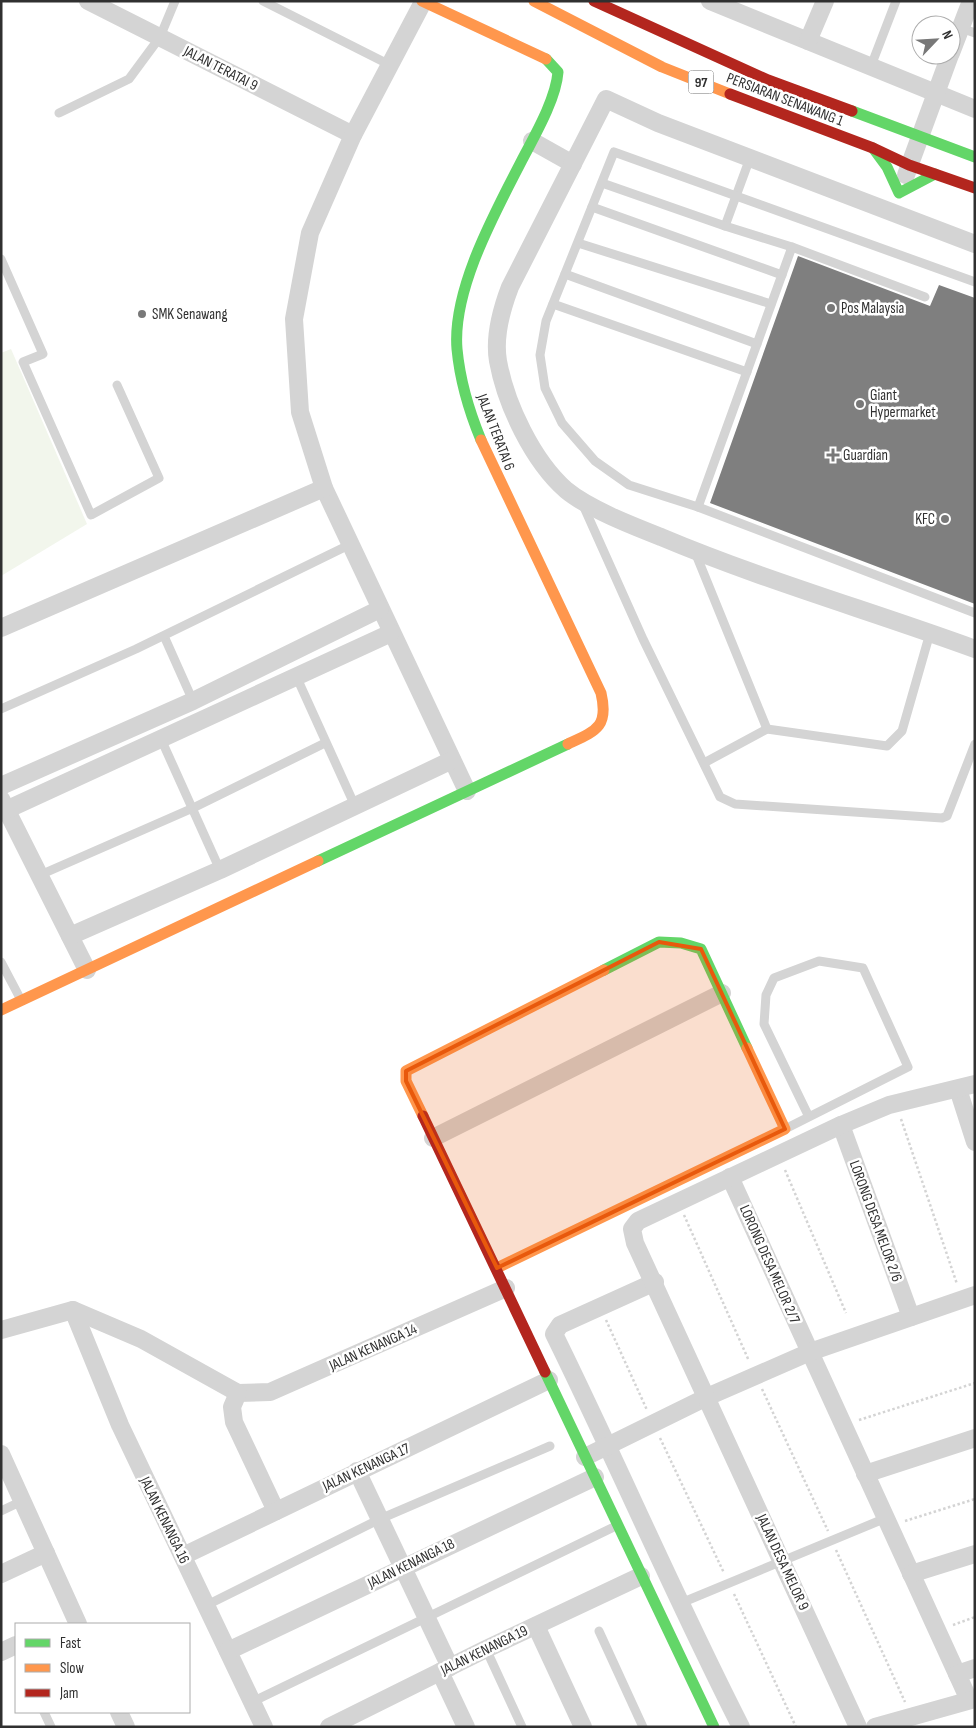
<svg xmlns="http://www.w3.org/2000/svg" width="976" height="1728" font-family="'Sofia Sans Condensed',sans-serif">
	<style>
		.green { fill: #f2f6ec }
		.building { fill: #7f7f7f }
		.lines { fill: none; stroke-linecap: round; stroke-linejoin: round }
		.path { stroke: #d4d4d4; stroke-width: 2.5; stroke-dasharray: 2.5 2.5; stroke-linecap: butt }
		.lane { stroke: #d4d4d4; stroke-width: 9 }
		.street { stroke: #d4d4d4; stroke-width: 18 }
		.fast { stroke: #63d668; stroke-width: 11 }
		.slow { stroke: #ff974d; stroke-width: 11 }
		.jam { stroke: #b3261e; stroke-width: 11 }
		.marked { fill: #e8590c; fill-opacity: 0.2; stroke: #e8590c; stroke-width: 4; stroke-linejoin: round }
		.poi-dot { fill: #787878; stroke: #fff; stroke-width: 2 }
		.labels { text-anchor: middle; stroke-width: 5; stroke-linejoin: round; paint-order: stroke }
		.shield { fill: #fff; stroke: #6e6e6e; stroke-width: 1 }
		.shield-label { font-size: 14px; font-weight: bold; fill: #303030 }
		.street-label { font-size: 15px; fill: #303030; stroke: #fff }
		.poi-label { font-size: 15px; fill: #303030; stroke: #fff; text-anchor: start }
	</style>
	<rect width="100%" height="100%" fill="#fff"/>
	<polygon class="green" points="11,349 87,524 1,576 1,353"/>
	<polygon class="building" points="798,256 930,306 939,285 975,298 975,604 710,503"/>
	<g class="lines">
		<g class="path">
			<polyline points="901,1119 957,1284"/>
			<polyline points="785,1170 846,1313"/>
			<polyline points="684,1215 749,1361"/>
			<polyline points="606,1320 647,1410"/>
			<polyline points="762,1389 828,1531"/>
			<polyline points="859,1420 975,1383"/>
			<polyline points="660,1438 724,1573"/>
			<polyline points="905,1521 975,1499"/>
			<polyline points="836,1550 905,1702"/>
			<polyline points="734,1594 796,1727"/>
			<polyline points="953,1625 975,1617"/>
		</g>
		<g class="lane">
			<polyline points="263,1 390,65"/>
			<polyline points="961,28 975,33"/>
			<polyline points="871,66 896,1"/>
			<polyline points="59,113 129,79 160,37 175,1"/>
			<polyline points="750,158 725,226 792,247 925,297"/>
			<polyline points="602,183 725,226"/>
			<polyline points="592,207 782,275"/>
			<polyline points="578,243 771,304"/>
			<polyline points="1,259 43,354 23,362 91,515 159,478 117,385"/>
			<polyline points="565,274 757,344"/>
			<polyline points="975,282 614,152 546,321 540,355 545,388 562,423 595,461 629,485 698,507 975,613"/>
			<polyline points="553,304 747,372"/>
			<polyline points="583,505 643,639 720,797 735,804 942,818 947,816 975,744"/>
			<polyline points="698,507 792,247"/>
			<polyline points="695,552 767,729"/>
			<polyline points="164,636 193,701"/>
			<polyline points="297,678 355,806"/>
			<polyline points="1,709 136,649 351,544"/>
			<polyline points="161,739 220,870"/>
			<polyline points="704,763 767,729 887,746 902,731 930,633"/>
			<polyline points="40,875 193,808 325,743"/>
			<polyline points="1,962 21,1000"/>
			<polyline points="785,1129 908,1067 863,968 819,961 774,978 766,995 764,1024 809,1117"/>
			<polyline points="1,1511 22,1501"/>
			<polyline points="681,1603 886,1518"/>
			<polyline points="207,1605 380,1519 550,1446"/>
			<polyline points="599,1631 643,1727"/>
			<polyline points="486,1649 522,1727"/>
			<polyline points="252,1702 616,1526"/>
			<polyline points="44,1712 51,1727"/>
		</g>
		<g class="street">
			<polyline points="88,1 353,135"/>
			<polyline points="710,1 975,109"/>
			<polyline points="423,2 353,135 310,233 294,319 300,412 324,488 467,791"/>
			<polyline points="808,41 825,1"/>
			<polyline points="951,53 971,1"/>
			<polyline points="532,141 573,164"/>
			<polyline points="906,175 950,55"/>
			<path d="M975,244L658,123L606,99L510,287C502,308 494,338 498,361C506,405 533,461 566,490C589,509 633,526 661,537C763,580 871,611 975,649"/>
			<polyline points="1,628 324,488"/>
			<polyline points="1,786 193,701 380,609"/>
			<polyline points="1,799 87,970"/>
			<polyline points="6,810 391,633"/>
			<polyline points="70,936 220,870 452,760"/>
			<polyline points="958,1089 975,1142"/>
			<polyline points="841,1125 911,1317"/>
			<polyline points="433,1138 722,993"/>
			<polyline points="730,1177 969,1700"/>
			<path d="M655,1282L560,1325L554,1334C618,1464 675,1598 741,1727"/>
			<polyline points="73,1310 120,1425 264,1727"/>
			<polyline points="1,1330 73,1310 141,1339 238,1393 270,1392 506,1288"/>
			<polyline points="238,1393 232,1407 234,1422 276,1511"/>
			<polyline points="1,1454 78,1624"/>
			<polyline points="585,1457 707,1397 810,1352 975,1295"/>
			<polyline points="357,1471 450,1667"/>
			<polyline points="865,1474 975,1438"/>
			<polyline points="183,1556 549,1380"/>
			<polyline points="1,1574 46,1553"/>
			<polyline points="911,1574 975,1554"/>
			<polyline points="536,1626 583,1727"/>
			<polyline points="228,1651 595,1477"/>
			<polyline points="1,1652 16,1645"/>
			<polyline points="440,1672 466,1727"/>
			<polyline points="957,1674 975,1668"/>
			<polyline points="119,1712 126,1727"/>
			<polyline points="329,1727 486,1649 641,1576"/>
			<polyline points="858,1727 635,1243 632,1229 638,1221 841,1125 889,1105 975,1084"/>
			<polyline points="875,1727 975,1699"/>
		</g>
		<g class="fast">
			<polyline points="852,111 975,157"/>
			<polyline points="873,148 887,167 899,193 935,174"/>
			<path d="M481,440C469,411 460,381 457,349C452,289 496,211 522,160C535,135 556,99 558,72L546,59"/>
			<polyline points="318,861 568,744"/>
			<polyline points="604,970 659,942 681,943 701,949 747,1048"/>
			<polyline points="545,1372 714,1727"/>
		</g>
		<g class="slow">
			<polyline points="422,1 546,59"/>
			<polyline points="534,1 662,67 730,94"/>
			<path d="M481,440L601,693C609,727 596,731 568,744"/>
			<polyline points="1,1010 318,861"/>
			<polyline points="423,1116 406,1081 406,1071 604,970"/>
			<polyline points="497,1268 785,1129 747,1048"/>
		</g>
		<g class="jam">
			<polyline points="594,1 768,80 852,111"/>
			<polyline points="730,94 873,148 909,165 975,188"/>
			<polyline points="423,1116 545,1372"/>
		</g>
	</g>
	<path class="marked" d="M659,942L701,949L785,1129L497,1268L406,1081V1071Z"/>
	<g class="poi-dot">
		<circle cx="831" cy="308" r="5"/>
		<circle cx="142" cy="314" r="5"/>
		<circle cx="860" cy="404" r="5"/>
		<path d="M830.5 447.5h5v5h5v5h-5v5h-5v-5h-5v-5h5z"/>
		<circle cx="945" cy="519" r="5"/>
	</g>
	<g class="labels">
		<rect class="shield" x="688.5" y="70.5" width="25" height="23" rx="4"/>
		<g class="shield-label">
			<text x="701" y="87">97</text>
		</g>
		<g class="street-label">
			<text transform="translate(221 68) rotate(27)" y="5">JALAN TERATAI 9</text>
			<text transform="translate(785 99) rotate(21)" y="5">PERSIARAN SENAWANG 1</text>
			<text transform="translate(496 432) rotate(69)" y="5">JALAN TERATAI 6</text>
			<text transform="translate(876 1221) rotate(70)" y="5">LORONG DESA MELOR 2/6</text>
			<text transform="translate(770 1264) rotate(66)" y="5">LORONG DESA MELOR 2/7</text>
			<text transform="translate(373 1347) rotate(-24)" y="5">JALAN KENANGA 14</text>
			<text transform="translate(366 1467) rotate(-25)" y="5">JALAN KENANGA 17</text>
			<text transform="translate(165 1520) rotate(64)" y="5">JALAN KENANGA 16</text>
			<text transform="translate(783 1562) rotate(65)" y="5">JALAN DESA MELOR 9</text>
			<text transform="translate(411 1563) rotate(-26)" y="5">JALAN KENANGA 18</text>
			<text transform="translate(484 1650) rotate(-26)" y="5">JALAN KENANGA 19</text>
		</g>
		<g class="poi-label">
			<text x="841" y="313">Pos Malaysia</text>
			<text x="152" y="319">SMK Senawang</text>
			<text x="870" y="400">Giant<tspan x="870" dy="17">Hypermarket</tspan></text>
			<text x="843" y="460">Guardian</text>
			<text x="935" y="524" text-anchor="end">KFC</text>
		</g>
	</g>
	<rect width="976" height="1728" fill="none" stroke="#303030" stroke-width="5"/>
	<rect x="15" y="1623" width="175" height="90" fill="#ffffff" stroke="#acacac"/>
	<rect x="25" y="1639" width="25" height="8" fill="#63d668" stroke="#acacac"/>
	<text x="60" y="1648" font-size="15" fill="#303030">Fast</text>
	<rect x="25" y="1664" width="25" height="8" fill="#ff974d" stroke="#acacac"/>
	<text x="60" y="1673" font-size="15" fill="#303030">Slow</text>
	<rect x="25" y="1689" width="25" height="8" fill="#b3261e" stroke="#acacac"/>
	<text x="60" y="1698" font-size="15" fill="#303030">Jam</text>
	<g transform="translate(936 40) rotate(65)"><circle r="24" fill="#ffffff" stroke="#acacac"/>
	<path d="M0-4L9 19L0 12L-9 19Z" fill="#787878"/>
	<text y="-8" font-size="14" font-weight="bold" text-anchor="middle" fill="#303030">N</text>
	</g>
</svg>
